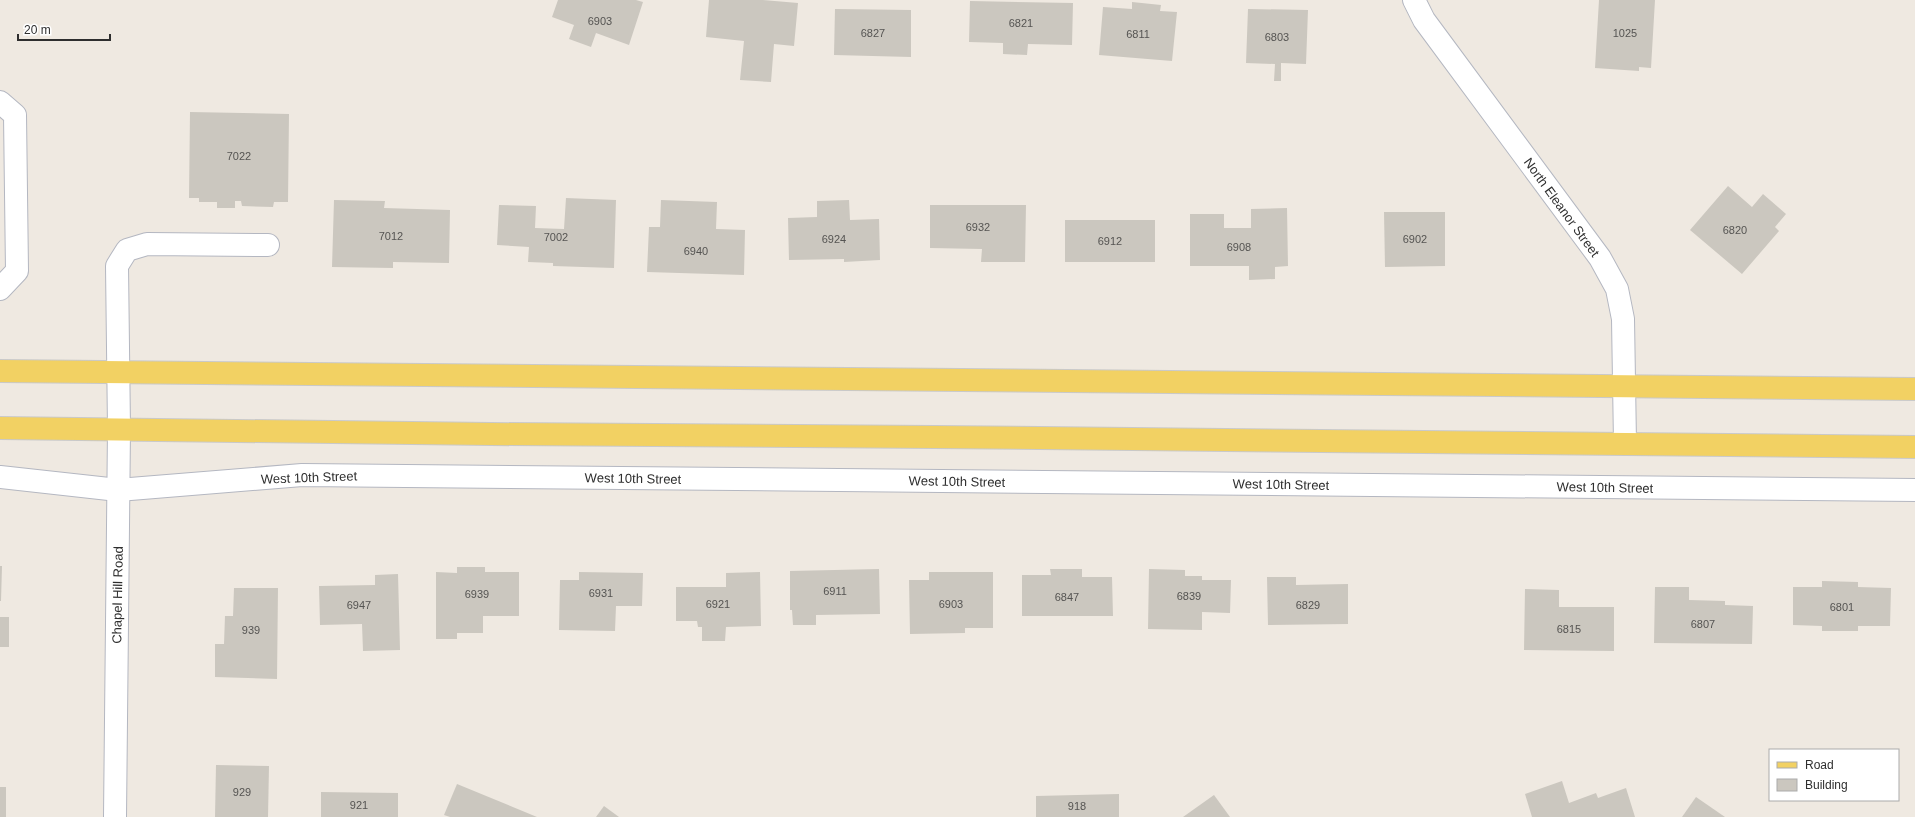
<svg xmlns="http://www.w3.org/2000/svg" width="1915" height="817" font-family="Arial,sans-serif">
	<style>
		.building { fill: #cbc7bf }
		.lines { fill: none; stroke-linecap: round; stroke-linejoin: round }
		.minor-casing { stroke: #b4b7c1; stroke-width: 24 }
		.major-casing { stroke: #c9c9c9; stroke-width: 24 }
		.minor { stroke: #fff; stroke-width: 22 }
		.major { stroke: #f2d163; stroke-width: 22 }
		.labels { text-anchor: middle; stroke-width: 3.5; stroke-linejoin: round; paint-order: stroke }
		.number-label { font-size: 11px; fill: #555452 }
		.street-label { font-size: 13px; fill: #2e2e2e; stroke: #fff }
	</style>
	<rect width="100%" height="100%" fill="#efe9e1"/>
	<g class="building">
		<polygon points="558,0 636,0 643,2 629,45 596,33 591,47 569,39 574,25 552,17"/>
		<polygon points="709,0 763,0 798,3 794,46 774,44 771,82 740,80 744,41 706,37"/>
		<polygon points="1599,0 1655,0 1651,68 1639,67 1639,71 1595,68"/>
		<polygon points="970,1 1073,3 1072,45 1028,44 1027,55 1003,54 1003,43 969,42"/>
		<polygon points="1132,2 1161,5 1160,11 1177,12 1172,61 1099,55 1103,7 1132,9"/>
		<polygon points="835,9 911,10 911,57 834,55"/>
		<polygon points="1248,9 1308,10 1306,64 1281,63 1281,81 1274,81 1275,64 1246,63"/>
		<polygon points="190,112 289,114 288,202 274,202 273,207 242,206 241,201 235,201 235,208 217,208 217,202 199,202 199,198 189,198"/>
		<polygon points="1728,186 1752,207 1763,194 1786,214 1775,227 1779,231 1742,274 1690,230"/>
		<polygon points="566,198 616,200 614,268 553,266 553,263 528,262 529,247 497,245 499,205 536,206 535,228 564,229"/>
		<polygon points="334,200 385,201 384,208 450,210 449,263 393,262 393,268 332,267"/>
		<polygon points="661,200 717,202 716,229 745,230 744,275 647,272 649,227 660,227"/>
		<polygon points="849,200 850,220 879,219 880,260 844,262 844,259 789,260 788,218 817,217 817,201"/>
		<polygon points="930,205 1026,205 1025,262 981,262 982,249 930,248"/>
		<polygon points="1287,208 1288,266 1275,267 1275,279 1249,280 1249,266 1190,266 1190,214 1224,214 1224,228 1251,228 1251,209"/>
		<polygon points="1384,212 1445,212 1445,266 1385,267"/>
		<rect x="1065" y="220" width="90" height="42"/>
		<polygon points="0,566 2,566 1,601 0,601"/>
		<polygon points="457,567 485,567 485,572 519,572 519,616 483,616 483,633 457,633 457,639 436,639 436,572 457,573"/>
		<polygon points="879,569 880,614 816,615 816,625 793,625 792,610 790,610 790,571"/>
		<polygon points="1050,569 1082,569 1082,577 1112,577 1113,616 1022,616 1022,575 1051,575"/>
		<polygon points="1149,569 1185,570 1185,576 1202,576 1202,580 1231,580 1230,613 1202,612 1202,630 1148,629"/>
		<polygon points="579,572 643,573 642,606 616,606 615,631 559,630 560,580 579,580"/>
		<polygon points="760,572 761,626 726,627 725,641 702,641 702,627 698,627 697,621 676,621 676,587 726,587 726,573"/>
		<polygon points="929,572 993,572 993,628 965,628 965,633 910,634 909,580 929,580"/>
		<polygon points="398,574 400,650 363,651 362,624 320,625 319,586 375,585 375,575"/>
		<polygon points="1267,577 1296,577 1296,585 1348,584 1348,624 1268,625"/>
		<polygon points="1822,581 1858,582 1858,587 1891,588 1890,626 1858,626 1858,631 1822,631 1822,626 1793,625 1793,587 1822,587"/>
		<polygon points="1655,587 1689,587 1689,600 1725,601 1725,605 1753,606 1752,644 1654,643"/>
		<polygon points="234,588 278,588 277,679 215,677 215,644 224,644 225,616 233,616"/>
		<polygon points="1525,589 1559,590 1559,607 1614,607 1614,651 1524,650"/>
		<rect x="0" y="617" width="9" height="30"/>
		<polygon points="216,765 269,766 268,817 215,817"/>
		<polygon points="1562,781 1569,803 1596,793 1598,798 1626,788 1635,817 1532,817 1525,794"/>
		<polygon points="457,784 537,817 450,817 444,815"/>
		<rect x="0" y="787" width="6" height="30"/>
		<polygon points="321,792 398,793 398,817 321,817"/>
		<polygon points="1119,794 1119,817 1036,817 1036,796"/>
		<polygon points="1214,795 1230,817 1183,817"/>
		<polygon points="1696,797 1725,817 1682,817"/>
		<polygon points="604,806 619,817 596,817"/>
	</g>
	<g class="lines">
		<g class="minor-casing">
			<g id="minor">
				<polyline points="1414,0 1424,20 1600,258 1617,289 1623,319 1625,443"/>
				<polyline points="0,102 15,115 17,271 0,289"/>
				<polyline points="0,477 118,490 302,475 1915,490"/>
				<polyline points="115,817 119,429 117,266 127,250 147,244 268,245"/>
			</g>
		</g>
		<g class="major-casing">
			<g id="major">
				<polyline points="0,371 1915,389"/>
				<polyline points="0,428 491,434 934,437 1915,447"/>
			</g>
		</g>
		<use href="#minor" class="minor"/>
		<use href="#major" class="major"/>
	</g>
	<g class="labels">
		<g class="number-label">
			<text x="600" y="25">6903</text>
			<text x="1021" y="27">6821</text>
			<text x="873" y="37">6827</text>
			<text x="1625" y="37">1025</text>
			<text x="1138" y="38">6811</text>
			<text x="1277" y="41">6803</text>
			<text x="239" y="160">7022</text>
			<text x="978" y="231">6932</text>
			<text x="1735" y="234">6820</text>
			<text x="391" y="240">7012</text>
			<text x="556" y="241">7002</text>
			<text x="834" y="243">6924</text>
			<text x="1415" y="243">6902</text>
			<text x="1110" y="245">6912</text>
			<text x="1239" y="251">6908</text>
			<text x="696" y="255">6940</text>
			<text x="835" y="595">6911</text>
			<text x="601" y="597">6931</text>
			<text x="477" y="598">6939</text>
			<text x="1189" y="600">6839</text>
			<text x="1067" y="601">6847</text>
			<text x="718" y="608">6921</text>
			<text x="951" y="608">6903</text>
			<text x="359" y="609">6947</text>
			<text x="1308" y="609">6829</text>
			<text x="1842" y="611">6801</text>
			<text x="1703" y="628">6807</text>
			<text x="1569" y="633">6815</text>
			<text x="251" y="634">939</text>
			<text x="242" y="796">929</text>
			<text x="359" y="809">921</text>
			<text x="1077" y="810">918</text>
		</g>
		<g class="street-label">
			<text transform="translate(1562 207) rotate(54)" y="5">North Eleanor Street</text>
			<text transform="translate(309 477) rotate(-2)" y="5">West 10th Street</text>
			<text transform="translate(633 478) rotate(1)" y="5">West 10th Street</text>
			<text transform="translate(957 481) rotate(1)" y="5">West 10th Street</text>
			<text transform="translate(1281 484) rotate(1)" y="5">West 10th Street</text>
			<text transform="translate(1605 487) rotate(1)" y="5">West 10th Street</text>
			<text transform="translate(117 595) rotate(-89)" y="5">Chapel Hill Road</text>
		</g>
	</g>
	<rect x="1769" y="749" width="130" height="52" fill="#ffffff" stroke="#ababab"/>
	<rect x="1777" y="762" width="20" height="6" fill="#f2d163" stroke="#ababab"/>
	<text x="1805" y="769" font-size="12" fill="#2e2e2e">Road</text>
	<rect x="1777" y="779" width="20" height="12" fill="#cbc7bf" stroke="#ababab"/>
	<text x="1805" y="789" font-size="12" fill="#2e2e2e">Building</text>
	<path d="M18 34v6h92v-6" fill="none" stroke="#2e2e2e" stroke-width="2"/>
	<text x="24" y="34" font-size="12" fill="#2e2e2e" stroke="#ffffff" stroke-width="3" paint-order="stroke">20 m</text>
</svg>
